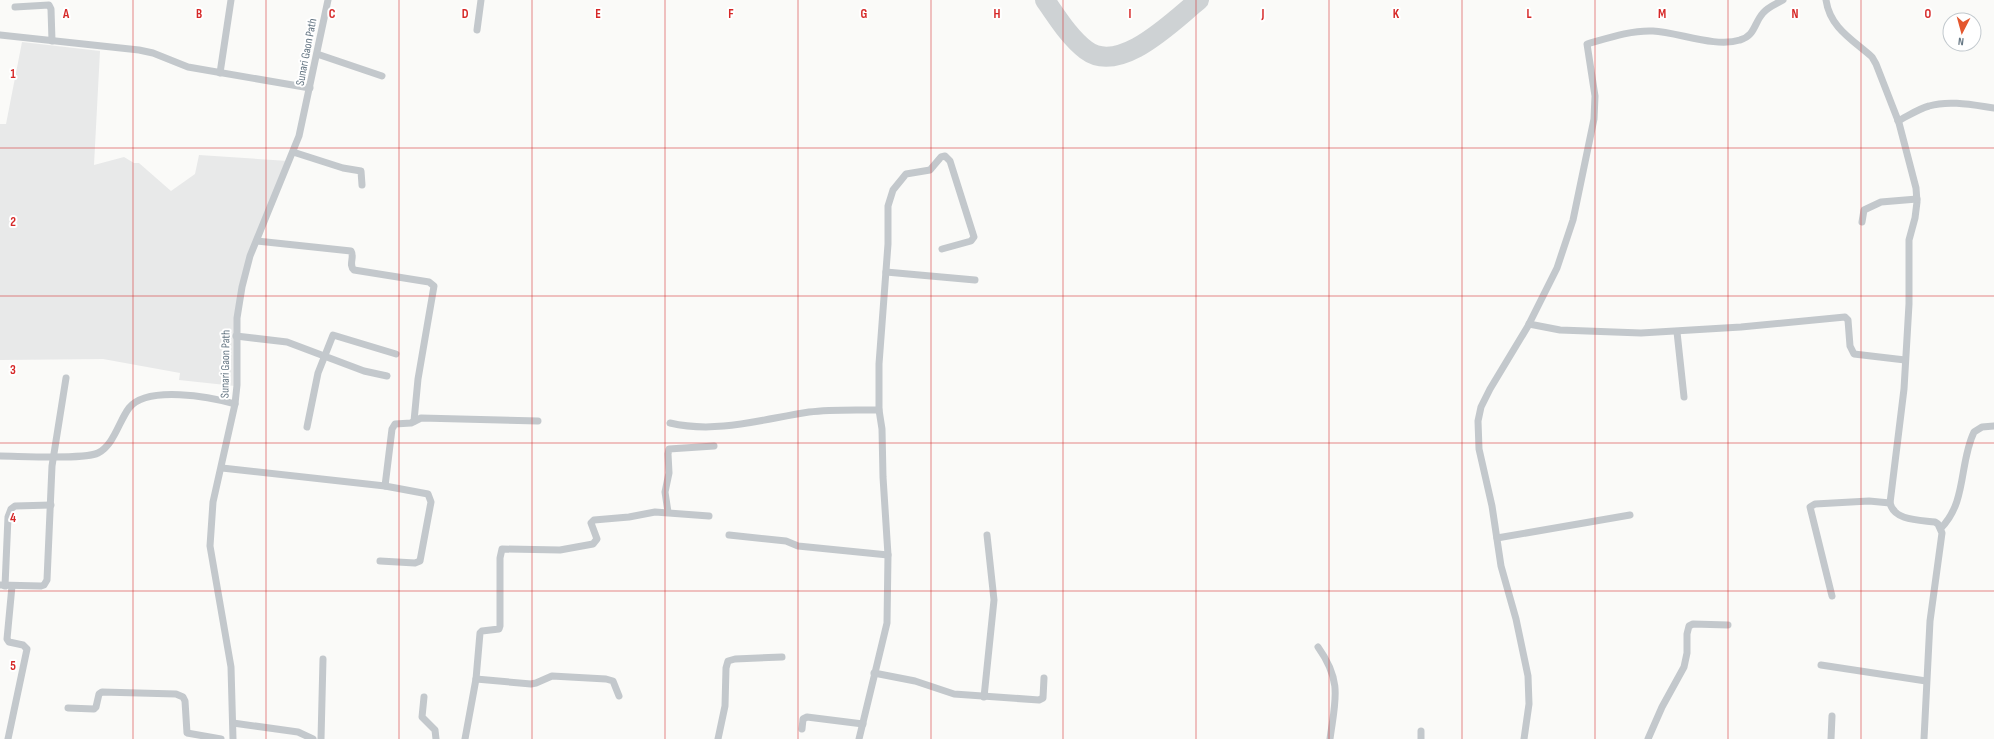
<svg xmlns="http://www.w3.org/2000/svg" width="1994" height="739" font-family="'Sofia Sans Condensed',sans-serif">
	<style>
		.built { fill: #e8e9e9 }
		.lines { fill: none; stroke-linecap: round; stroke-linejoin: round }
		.taxiway { stroke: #ced2d4; stroke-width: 20 }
		.minor { stroke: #c3c8cc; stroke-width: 7 }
		.grid { fill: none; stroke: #d62828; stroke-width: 1; stroke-opacity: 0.55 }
		.labels { text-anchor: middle; stroke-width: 4; stroke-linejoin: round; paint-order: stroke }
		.street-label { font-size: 12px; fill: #657683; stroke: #fff }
		.grid-label { font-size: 13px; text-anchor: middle; font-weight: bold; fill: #d62828; stroke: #fff; stroke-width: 4; stroke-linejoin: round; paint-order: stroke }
	</style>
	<rect width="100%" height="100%" fill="#fafaf8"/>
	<polygon class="built" points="22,42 100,51 94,165 124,157 134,163 139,163 171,191 195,174 199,155 288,161 251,247 235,315 235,386 179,380 180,373 103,359 0,360 0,124 6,124"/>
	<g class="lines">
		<path class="taxiway" d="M1045,0C1057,17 1069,37 1086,50C1120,76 1174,20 1199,0"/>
		<g class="minor">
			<path d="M1826,0C1830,28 1853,40 1872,57L1876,64L1899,123L1916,188L1917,202L1915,218L1909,240V304L1904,389L1890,503C1894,521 1920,520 1935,522L1938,524L1942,533L1930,621L1924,739"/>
			<polyline points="15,7 49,5 51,9 52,41"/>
			<polyline points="477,30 481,0"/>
			<polyline points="0,35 139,50 153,53 188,67 310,88"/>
			<polyline points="317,54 382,76"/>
			<polyline points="220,73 231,0"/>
			<path d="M1898,121C1908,116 1918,109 1929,106C1949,100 1973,105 1994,108"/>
			<polyline points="293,152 343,168 361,171 362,185"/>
			<polyline points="1862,222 1864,210 1881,202 1917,199"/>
			<path d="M257,241L351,251C355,257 348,265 354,270L429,282L434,286L418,379L414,421"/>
			<polyline points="886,272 975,280"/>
			<polyline points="1529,324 1560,330 1641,333 1741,327 1845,317 1848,320 1850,346 1854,354 1905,360"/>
			<polyline points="1677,332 1684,397"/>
			<polyline points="236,336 287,342 364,371 387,376"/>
			<path d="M670,423C717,434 763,419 809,412C832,409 856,410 879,410"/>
			<polyline points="307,427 318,373 333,335 396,354"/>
			<path d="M0,456C19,456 84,460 98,453C114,445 119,421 129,408C147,385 211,397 235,404"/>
			<polyline points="222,468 385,486 428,494 431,502 420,561 415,563 380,561"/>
			<polyline points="385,486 392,429 395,424 411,423 421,418 538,421"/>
			<polyline points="668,512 665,492 669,473 668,454 669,449 714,446"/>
			<path d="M1941,528C1967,502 1959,463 1974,432L1982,427L1994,426"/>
			<polyline points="729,535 786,541 798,546 888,555"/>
			<polyline points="1497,538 1630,515"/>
			<polyline points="0,585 41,586 44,585 47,580 52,466 66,378"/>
			<polyline points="5,586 8,517 11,509 15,506 51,505"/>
			<polyline points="1832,596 1810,507 1815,504 1869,501 1890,503"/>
			<path d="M1318,647C1343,682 1335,701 1330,739"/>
			<polyline points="1821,665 1926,681"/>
			<polyline points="874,673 915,681 954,694 1039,700 1043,698 1044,678"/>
			<polyline points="476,679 531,684 536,683 552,676 606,679 613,681 619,696"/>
			<polyline points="424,697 422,717 435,730 436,739"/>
			<polyline points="984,697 994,600 987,535"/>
			<polyline points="68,708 94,709 96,707 99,694 102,692 176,694 183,697 185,701 187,733 221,739"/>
			<polyline points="233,723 298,732 313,739"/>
			<polyline points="802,729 803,719 807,717 863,724"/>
			<polyline points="1421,731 1421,739"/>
			<polyline points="8,739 27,649 23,645 9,642 7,639 12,586"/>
			<polyline points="233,739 231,667 210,546 213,502 235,404 237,385 237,318 242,287 250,256 299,136 328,0"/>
			<polyline points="321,739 323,659"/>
			<polyline points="465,739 476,679 480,633 482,631 499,629 500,626 500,558 502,549 560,550 593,544 597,539 591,523 594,520 629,517 655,512 709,516"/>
			<polyline points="718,739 725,706 726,668 728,661 735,659 782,657"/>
			<polyline points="859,739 887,623 888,555 883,477 882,429 879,410 879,364 888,244 888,206 893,190 906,174 930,170 941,157 945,156 950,161 974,237 971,241 942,249"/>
			<path d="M1524,739L1529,704L1528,676L1516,619L1501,566L1492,506L1479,449L1478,421L1481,407L1490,389L1528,326L1557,268L1573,220L1594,119L1595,96L1587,44C1608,38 1631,30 1653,31C1678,32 1715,48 1740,40C1755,36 1754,23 1763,13C1768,7 1776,4 1783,0"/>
			<polyline points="1648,739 1662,707 1684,667 1687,653 1687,634 1689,626 1693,624 1728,625"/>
			<polyline points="1831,739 1832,716"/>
		</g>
	</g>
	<path class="grid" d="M133,0V739M266,0V739M399,0V739M532,0V739M665,0V739M798,0V739M931,0V739M1063,0V739M1196,0V739M1329,0V739M1462,0V739M1595,0V739M1728,0V739M1861,0V739M0,148H1994M0,296H1994M0,443H1994M0,591H1994"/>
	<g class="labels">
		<g class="street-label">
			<text transform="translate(306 52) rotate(-79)" y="4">Sunari Gaon Path</text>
			<text transform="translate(225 364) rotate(-89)" y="4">Sunari Gaon Path</text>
		</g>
	</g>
	<g class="grid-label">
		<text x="66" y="18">A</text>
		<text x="199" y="18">B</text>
		<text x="332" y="18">C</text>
		<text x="465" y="18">D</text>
		<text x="598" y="18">E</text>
		<text x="731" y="18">F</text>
		<text x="864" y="18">G</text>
		<text x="997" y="18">H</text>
		<text x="1130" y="18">I</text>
		<text x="1263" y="18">J</text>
		<text x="1396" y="18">K</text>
		<text x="1529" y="18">L</text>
		<text x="1662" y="18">M</text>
		<text x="1795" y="18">N</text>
		<text x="1928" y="18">O</text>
		<text x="13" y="78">1</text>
		<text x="13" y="226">2</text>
		<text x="13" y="374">3</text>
		<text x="13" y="522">4</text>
		<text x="13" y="670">5</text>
	</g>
	<g transform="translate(1962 32) rotate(186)"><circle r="19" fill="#ffffff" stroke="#c1c8cd"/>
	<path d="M0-3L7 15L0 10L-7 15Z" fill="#e4572e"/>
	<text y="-6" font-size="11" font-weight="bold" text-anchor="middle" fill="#657683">N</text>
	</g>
</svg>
